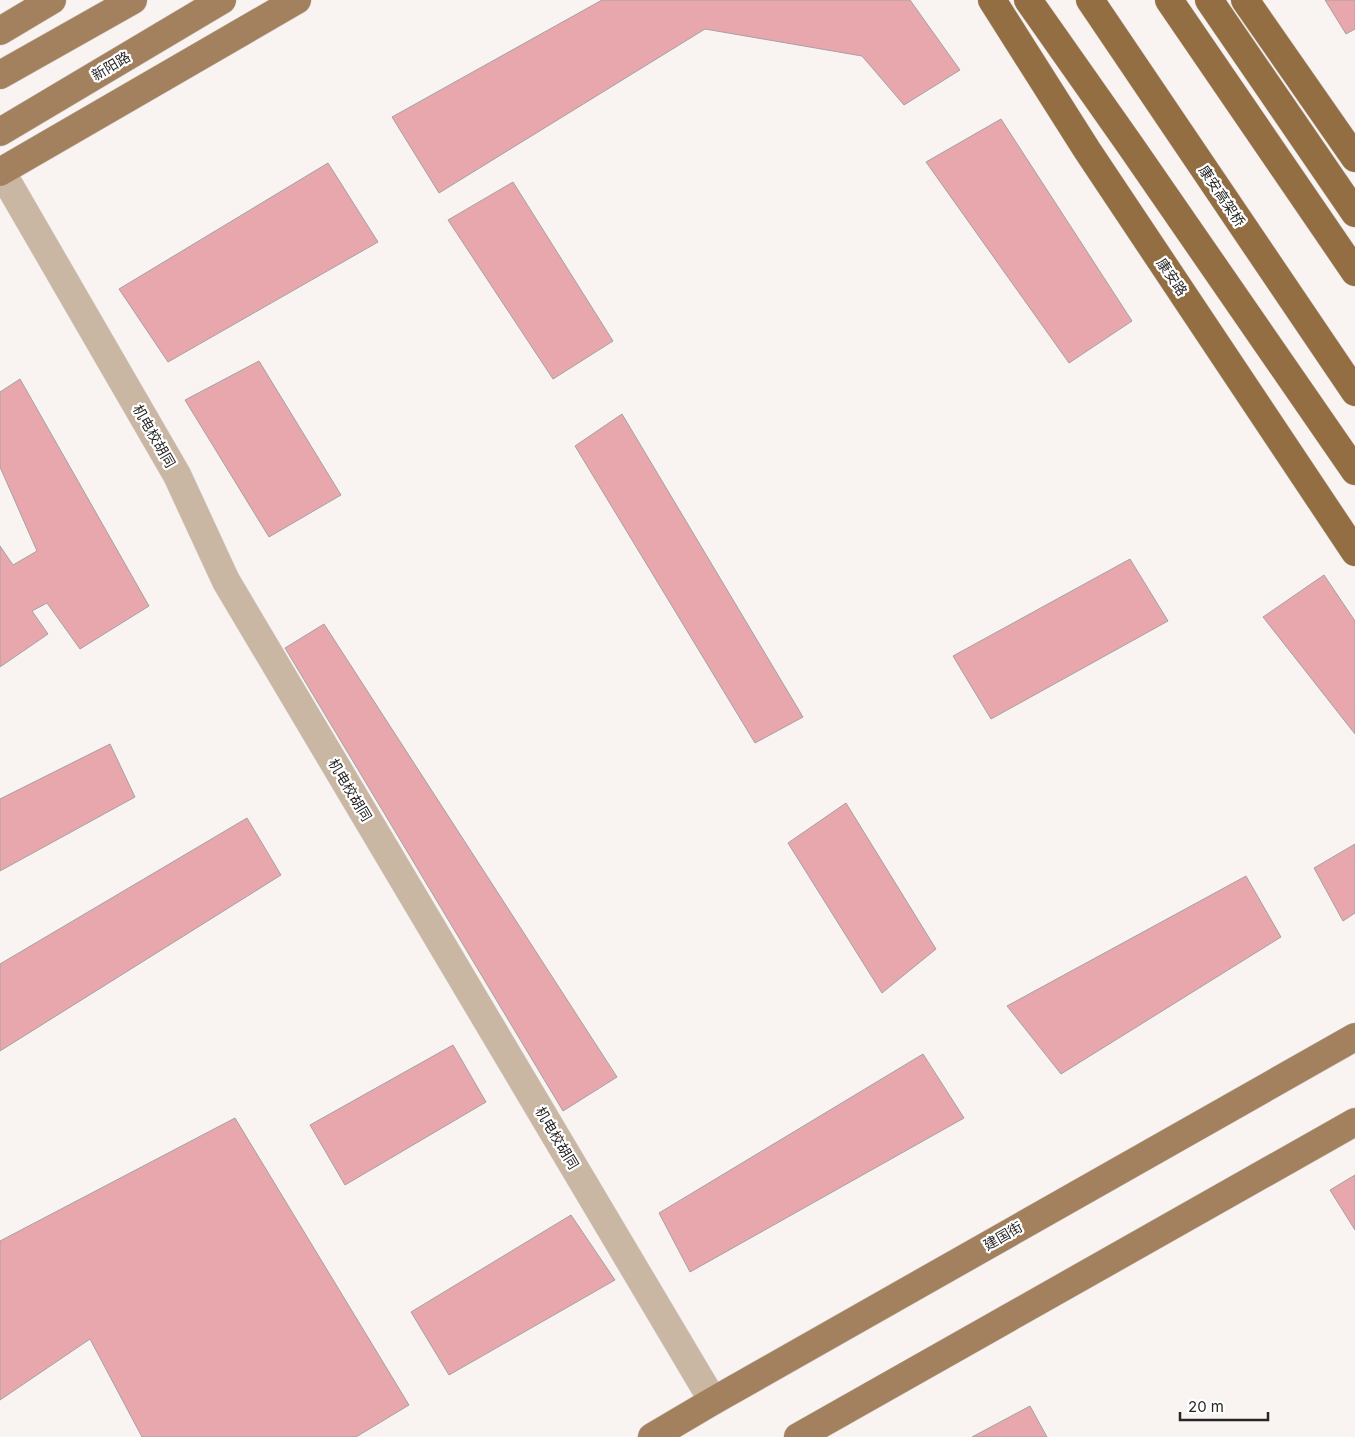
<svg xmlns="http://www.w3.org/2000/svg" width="1355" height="1437" font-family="Inter,'Noto Sans SC',sans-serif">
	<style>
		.building { fill: #e7a7ac; stroke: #a7a1a1 }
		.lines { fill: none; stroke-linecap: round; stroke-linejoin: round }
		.street-casing { stroke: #d3cfcc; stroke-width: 29 }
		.primary-casing { stroke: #d3cfcc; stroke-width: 29 }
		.highway-casing { stroke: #d3cfcc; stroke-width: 29 }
		.street { stroke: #c9b6a3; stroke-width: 28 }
		.primary { stroke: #a3815e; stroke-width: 28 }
		.highway { stroke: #946e43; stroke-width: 28 }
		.labels { text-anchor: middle; stroke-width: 4.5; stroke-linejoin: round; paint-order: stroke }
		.street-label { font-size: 14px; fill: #282625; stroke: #fff }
	</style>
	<rect width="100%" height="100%" fill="#f9f4f1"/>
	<g class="building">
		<polygon points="602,0 910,0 960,70 904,105 862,56 705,29 439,193 392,117"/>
		<polygon points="1325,0 1355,0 1355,29 1346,34"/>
		<polygon points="1001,119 1132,321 1069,363 926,162"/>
		<polygon points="328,163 378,242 168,362 119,289"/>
		<polygon points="513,182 613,341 553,379 448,220"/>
		<polygon points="259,361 341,495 269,537 185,400"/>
		<polygon points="20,379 149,606 80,649 47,603 32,611 48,634 0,667 0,546 13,565 37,551 0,467 0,392"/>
		<polygon points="622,414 803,717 755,743 575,446"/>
		<polygon points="1130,559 1168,621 991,719 953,656"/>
		<polygon points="1324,575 1355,621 1355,734 1263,617"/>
		<polygon points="324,624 617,1077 563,1111 285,648"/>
		<polygon points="110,744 135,797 0,871 0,799"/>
		<polygon points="846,803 936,949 882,993 788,843"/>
		<polygon points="247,818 281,875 0,1051 0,964"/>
		<polygon points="1355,844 1355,913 1343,921 1314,868"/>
		<polygon points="1246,876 1281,937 1061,1074 1007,1006"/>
		<polygon points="453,1045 486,1102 345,1185 310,1125"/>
		<polygon points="923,1054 964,1118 690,1272 659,1213"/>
		<polygon points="235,1118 409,1405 356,1437 142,1437 90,1339 0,1400 0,1241"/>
		<polygon points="1355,1175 1355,1230 1330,1190"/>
		<polygon points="571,1215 615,1280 449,1375 411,1312"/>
		<polygon points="1030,1406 1047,1437 972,1437"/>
	</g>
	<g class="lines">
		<g class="street-casing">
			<polyline id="street" points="1,171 177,475 226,581 713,1401"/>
		</g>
		<g class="primary-casing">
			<g id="primary">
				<polyline points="0,31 52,0"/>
				<polyline points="0,75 133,0"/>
				<polyline points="0,132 222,0"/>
				<polyline points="0,172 297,0"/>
				<polyline points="652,1437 713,1401 1355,1037"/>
				<polyline points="798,1437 1355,1122"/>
			</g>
		</g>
		<g class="highway-casing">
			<g id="highway">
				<polyline points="992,0 1087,150 1355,552"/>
				<polyline points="1028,0 1130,145 1355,471"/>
				<polyline points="1090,0 1355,392"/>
				<polyline points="1169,0 1355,272"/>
				<polyline points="1209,0 1355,213"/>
				<polyline points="1245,0 1355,158"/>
			</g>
		</g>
		<use href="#street" class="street"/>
		<use href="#primary" class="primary"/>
		<use href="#highway" class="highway"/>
	</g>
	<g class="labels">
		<g class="street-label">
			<text transform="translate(111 66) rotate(-31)" y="5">新阳路</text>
			<text transform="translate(1222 196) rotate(56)" y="5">康安高架桥</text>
			<text transform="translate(1172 277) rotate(56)" y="5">康安路</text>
			<text transform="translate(154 436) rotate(60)" y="5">机电校胡同</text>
			<text transform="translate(350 790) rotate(59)" y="5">机电校胡同</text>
			<text transform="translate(557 1138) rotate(59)" y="5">机电校胡同</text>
			<text transform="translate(1003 1236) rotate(-30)" y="5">建国街</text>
		</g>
	</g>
	<path d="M1180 1412v8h88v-8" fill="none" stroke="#282625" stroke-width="2.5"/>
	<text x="1188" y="1412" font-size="15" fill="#282625" stroke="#ffffff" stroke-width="4" paint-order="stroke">20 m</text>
</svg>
